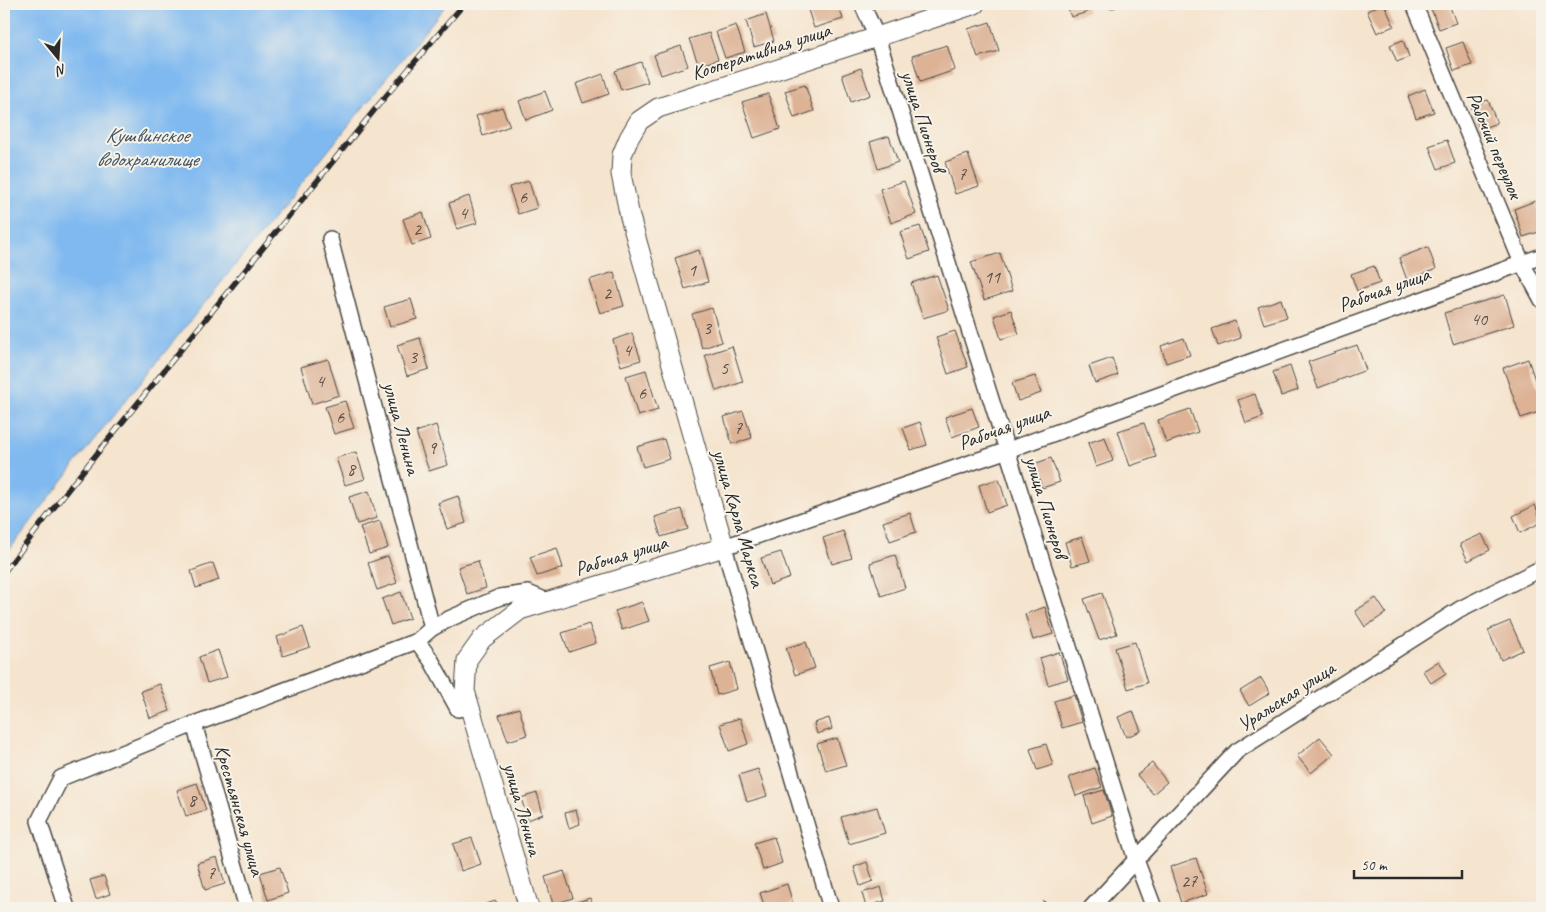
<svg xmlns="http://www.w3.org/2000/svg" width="1546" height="912" font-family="Caveat,sans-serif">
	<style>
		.water { fill: #7fb9f0; stroke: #55728e }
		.building { fill: #ddb295 }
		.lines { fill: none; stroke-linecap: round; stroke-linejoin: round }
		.minor-casing { stroke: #494743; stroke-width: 18 }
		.major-casing { stroke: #494743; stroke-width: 21 }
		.minor { stroke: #fff; stroke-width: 15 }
		.major { stroke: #fff; stroke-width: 19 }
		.rail-casing { stroke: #2b2b2b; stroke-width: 5.5 }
		.rail { stroke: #f7f3e8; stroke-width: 4; stroke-dasharray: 11; stroke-linecap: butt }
		.labels { text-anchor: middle; stroke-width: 4; stroke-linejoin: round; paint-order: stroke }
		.number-label { font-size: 18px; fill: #584d46 }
		.street-label { font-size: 20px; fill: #2b2b2b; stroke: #f7f3e8 }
		.water-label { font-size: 21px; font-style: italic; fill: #445666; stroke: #f7f3e8 }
	</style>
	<rect width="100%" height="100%" fill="#f7f3e8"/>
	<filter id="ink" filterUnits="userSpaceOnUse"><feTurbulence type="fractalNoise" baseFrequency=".02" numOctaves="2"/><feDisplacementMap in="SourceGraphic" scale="10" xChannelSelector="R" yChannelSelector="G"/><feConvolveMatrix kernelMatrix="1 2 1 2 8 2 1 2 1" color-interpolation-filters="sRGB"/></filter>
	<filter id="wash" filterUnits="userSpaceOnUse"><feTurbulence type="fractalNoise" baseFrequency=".0096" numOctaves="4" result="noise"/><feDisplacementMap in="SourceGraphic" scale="20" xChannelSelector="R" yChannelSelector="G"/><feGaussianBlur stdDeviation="1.12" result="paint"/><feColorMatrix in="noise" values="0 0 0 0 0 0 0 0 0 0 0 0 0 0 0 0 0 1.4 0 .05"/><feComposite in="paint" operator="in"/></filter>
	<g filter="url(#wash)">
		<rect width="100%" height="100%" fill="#f5e4ce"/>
		<polygon class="water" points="4,4 447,4 92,442 4,557"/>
		<g id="blocks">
			<g class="building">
				<polygon points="816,4 838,4 843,19 814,28 807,7"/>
				<polygon points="1066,4 1086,4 1088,12 1071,17"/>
				<polygon points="1108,4 1125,4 1110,9"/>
				<polygon points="1382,4 1384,4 1394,26 1377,33 1367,11"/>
				<polygon points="1437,4 1449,4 1456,23 1439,29 1430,6"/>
				<polygon points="766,14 774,41 754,47 746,21"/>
				<polygon points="990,22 999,51 978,57 968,29"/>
				<polygon points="736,25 745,52 725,58 716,32"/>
				<polygon points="709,33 718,59 699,66 689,39"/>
				<polygon points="1403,40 1409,57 1397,62 1390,45"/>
				<polygon points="1463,42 1472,65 1454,71 1446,48"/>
				<polygon points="947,45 955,70 920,82 912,56"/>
				<polygon points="681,46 688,66 661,75 654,55"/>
				<polygon points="641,62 648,82 621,90 615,71"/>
				<polygon points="861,68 870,95 851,102 842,75"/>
				<polygon points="603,74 609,94 583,103 576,84"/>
				<polygon points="805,85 814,111 794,118 785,91"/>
				<polygon points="1425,89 1434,112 1416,118 1408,96"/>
				<polygon points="545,91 552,110 526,120 519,101"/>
				<polygon points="768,94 780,129 754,138 742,102"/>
				<polygon points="1488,100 1497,123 1480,129 1471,106"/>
				<polygon points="502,107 510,126 483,136 476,116"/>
				<polygon points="889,136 898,162 878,169 870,142"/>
				<polygon points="1447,140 1455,163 1438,169 1429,146"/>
				<polygon points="968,154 979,186 955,194 945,162"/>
				<polygon points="529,181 537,208 518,214 509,187"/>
				<polygon points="904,181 916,214 891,223 880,189"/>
				<polygon points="469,196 477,223 457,229 449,203"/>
				<polygon points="1535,201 1542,224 1542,231 1523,237 1514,209"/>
				<polygon points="423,212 431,239 412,245 403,219"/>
				<polygon points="920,226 929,252 909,259 900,232"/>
				<polygon points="1428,247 1436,269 1407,280 1399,258"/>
				<polygon points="699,250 708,282 685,289 675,258"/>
				<polygon points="1000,253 1012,291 984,300 971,262"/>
				<polygon points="1374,266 1380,283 1357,291 1351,274"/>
				<polygon points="614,272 624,306 600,313 589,280"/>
				<polygon points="937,275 949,310 923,318 911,283"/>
				<polygon points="1505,295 1514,325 1453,344 1444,313"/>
				<polygon points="411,299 417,319 390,327 384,307"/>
				<polygon points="1281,299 1287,317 1264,324 1258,307"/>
				<polygon points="712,308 722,342 702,348 692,314"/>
				<polygon points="1011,310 1019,334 1001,339 994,316"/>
				<polygon points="1235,321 1241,338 1218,346 1212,329"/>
				<polygon points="955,331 968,367 948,374 936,337"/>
				<polygon points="632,333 641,360 621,366 613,340"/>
				<polygon points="420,338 429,369 407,376 397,345"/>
				<polygon points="1184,338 1190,355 1166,363 1161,346"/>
				<polygon points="1357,345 1366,370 1318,388 1308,362"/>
				<polygon points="732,346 743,382 716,391 705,355"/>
				<polygon points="1112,358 1118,375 1095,383 1089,366"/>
				<polygon points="328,359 339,395 312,404 301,367"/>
				<polygon points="1528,359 1542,401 1542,411 1521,418 1503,368"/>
				<polygon points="1290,366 1298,390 1281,396 1273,372"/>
				<polygon points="646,370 658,410 638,416 626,376"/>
				<polygon points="1035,376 1041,393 1018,401 1012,383"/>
				<polygon points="1255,394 1263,417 1246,423 1238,400"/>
				<polygon points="345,401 354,428 334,434 325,407"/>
				<polygon points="972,408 979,427 952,437 945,417"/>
				<polygon points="1190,409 1198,432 1166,443 1158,420"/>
				<polygon points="743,411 752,438 732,444 724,417"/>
				<polygon points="920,422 927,445 911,450 903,428"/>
				<polygon points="1144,423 1156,457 1130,466 1118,431"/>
				<polygon points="436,425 448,465 429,471 416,432"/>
				<polygon points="1105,437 1113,461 1096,467 1088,443"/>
				<polygon points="664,439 670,459 643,467 637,447"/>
				<polygon points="356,452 365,479 345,485 336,458"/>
				<polygon points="1051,458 1060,482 1042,488 1034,464"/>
				<polygon points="999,479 1007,505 987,512 979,485"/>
				<polygon points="369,491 377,518 357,524 349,497"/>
				<polygon points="458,496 466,523 447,529 438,503"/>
				<polygon points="1535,505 1542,522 1520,533 1513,516"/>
				<polygon points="682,509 688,529 661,537 655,517"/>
				<polygon points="910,513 916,532 890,541 883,522"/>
				<polygon points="380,521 388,548 369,554 360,527"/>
				<polygon points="843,531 852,558 832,564 823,538"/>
				<polygon points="1482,534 1490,550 1468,561 1460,544"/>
				<polygon points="1082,537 1090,561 1072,566 1065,542"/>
				<polygon points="557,548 563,568 537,576 530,557"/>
				<polygon points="781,552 790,578 770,585 761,558"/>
				<polygon points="895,555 905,588 881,596 870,563"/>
				<polygon points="388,556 397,583 377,590 368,563"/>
				<polygon points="478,561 486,588 467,594 458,567"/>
				<polygon points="213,563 219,580 196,588 191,571"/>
				<polygon points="401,592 410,618 391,625 382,599"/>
				<polygon points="1102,593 1117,634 1099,640 1084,599"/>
				<polygon points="1376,598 1386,613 1365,627 1355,611"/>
				<polygon points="642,602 649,621 622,630 615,611"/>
				<polygon points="1045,607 1053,634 1033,640 1025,614"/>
				<polygon points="1510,621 1523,650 1501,660 1488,630"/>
				<polygon points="589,624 596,643 569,652 562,633"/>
				<polygon points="303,627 310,647 283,656 277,637"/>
				<polygon points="806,642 815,668 795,675 786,648"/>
				<polygon points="1135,642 1147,683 1128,689 1115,648"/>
				<polygon points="218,650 227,677 207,683 199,657"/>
				<polygon points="1059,652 1068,679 1048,685 1040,658"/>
				<polygon points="1439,661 1446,673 1431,683 1423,671"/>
				<polygon points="730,662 737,689 717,695 710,668"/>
				<polygon points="1261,678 1270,693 1249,706 1240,691"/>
				<polygon points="160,684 170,711 150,718 141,691"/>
				<polygon points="1074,695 1082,722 1062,728 1054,701"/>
				<polygon points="519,708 527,735 508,741 499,715"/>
				<polygon points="1133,711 1141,731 1126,737 1118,717"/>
				<polygon points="740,718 748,744 729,751 720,724"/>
				<polygon points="829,718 832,729 817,734 814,723"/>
				<polygon points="1320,737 1334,754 1311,773 1297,756"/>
				<polygon points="837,738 846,765 826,771 817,744"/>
				<polygon points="1046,744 1053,765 1037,770 1030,749"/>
				<polygon points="1152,763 1167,782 1153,794 1137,775"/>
				<polygon points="1095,768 1102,787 1076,796 1069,777"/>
				<polygon points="758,769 767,796 747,802 739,775"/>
				<polygon points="197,783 206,810 186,816 177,790"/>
				<polygon points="1104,790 1112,816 1092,823 1084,796"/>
				<polygon points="537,793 543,814 528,820 521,798"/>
				<polygon points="877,807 885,833 849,844 841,817"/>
				<polygon points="576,810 580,824 569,828 565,813"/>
				<polygon points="774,837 782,863 763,870 754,843"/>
				<polygon points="472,838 481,864 461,871 453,844"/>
				<polygon points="217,857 225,884 205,890 197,863"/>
				<polygon points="1196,858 1208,894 1181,903 1170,867"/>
				<polygon points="867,862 873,881 860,886 854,867"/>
				<polygon points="280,867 288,893 268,900 260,873"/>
				<polygon points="564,871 573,898 553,904 545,877"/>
				<polygon points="104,876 110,894 96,899 90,880"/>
				<polygon points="787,884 793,904 779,908 765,908 760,893"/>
				<polygon points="881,887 885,901 866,907 862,893"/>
				<polygon points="590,898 594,908 559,908"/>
				<polygon points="496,901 498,908 473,908"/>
				<polygon points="1044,901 1051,908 1037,908"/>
				<polygon points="41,903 43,908 27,908"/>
			</g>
		</g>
	</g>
	<g filter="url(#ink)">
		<use href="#blocks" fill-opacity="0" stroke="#494743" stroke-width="1"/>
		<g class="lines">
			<g class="minor-casing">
				<g id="minor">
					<polyline points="862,4 877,37 1136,860 1154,908"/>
					<polyline points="1414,4 1522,263 1542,300"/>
					<polyline points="330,239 432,628"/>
					<polyline points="417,641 431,660 458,709 469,706"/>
					<polyline points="194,724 247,908"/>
					<polyline points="67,908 39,821 61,778 194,724 417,641 432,628 451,618 500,597 528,593 547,601"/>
					<polyline points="831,908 724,547 1008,450 1542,256"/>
					<polyline points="1091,908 1237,751 1460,609 1542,568"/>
				</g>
			</g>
			<g class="major-casing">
				<polyline id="major" points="529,908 465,691 467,660 482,639 520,610 724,547 630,217 621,174 622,155 629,138 639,121 658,108 877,37 975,4"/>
			</g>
			<use href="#minor" class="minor"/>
			<use href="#major" class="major"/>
			<g class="rail-casing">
				<polyline id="rail" points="4,572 70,487 385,97 464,4"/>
			</g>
			<use href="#rail" class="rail"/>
		</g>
	</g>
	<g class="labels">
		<g class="number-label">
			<text x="962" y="180">7</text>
			<text x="523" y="203">6</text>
			<text x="463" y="219">4</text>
			<text x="417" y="235">2</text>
			<text x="692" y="276">1</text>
			<text x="992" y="283">11</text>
			<text x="607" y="299">2</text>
			<text x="1479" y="325">40</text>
			<text x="707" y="334">3</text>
			<text x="627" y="356">4</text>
			<text x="413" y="363">3</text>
			<text x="724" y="374">5</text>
			<text x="320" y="387">4</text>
			<text x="642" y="399">6</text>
			<text x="340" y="423">6</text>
			<text x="738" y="434">7</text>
			<text x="432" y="454">9</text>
			<text x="351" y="475">8</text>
			<text x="192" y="806">8</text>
			<text x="211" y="879">7</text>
			<text x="1189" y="887">27</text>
		</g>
		<g class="street-label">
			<text transform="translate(761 51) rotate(-18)" y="7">Кооперативная улица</text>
			<text transform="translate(924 121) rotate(72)" y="7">улица Пионеров</text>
			<text transform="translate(1495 145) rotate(67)" y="7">Рабочий переулок</text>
			<text transform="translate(1384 289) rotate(-20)" y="7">Рабочая улица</text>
			<text transform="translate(1004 427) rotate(-20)" y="7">Рабочая улица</text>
			<text transform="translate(402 428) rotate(75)" y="7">улица Ленина</text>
			<text transform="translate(1047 507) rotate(73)" y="7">улица Пионеров</text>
			<text transform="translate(739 518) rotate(74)" y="7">улица Карла Маркса</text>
			<text transform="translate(621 555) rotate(-17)" y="7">Рабочая улица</text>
			<text transform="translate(1286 696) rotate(-33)" y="7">Уральская улица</text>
			<text transform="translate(523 809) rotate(74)" y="7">улица Ленина</text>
			<text transform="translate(240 810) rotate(74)" y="7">Крестьянская улица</text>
		</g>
		<g class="water-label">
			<text x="147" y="142">Кушвинское<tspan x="147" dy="24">водохранилище</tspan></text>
		</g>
	</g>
	<rect width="1546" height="912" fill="none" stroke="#f7f3e8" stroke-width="20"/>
	<g transform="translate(58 58) rotate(162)" stroke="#f7f3e8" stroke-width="4" paint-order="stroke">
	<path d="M0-4L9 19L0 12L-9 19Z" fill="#2b2b2b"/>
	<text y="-8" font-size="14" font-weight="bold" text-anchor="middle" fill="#2b2b2b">N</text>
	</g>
	<path d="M1354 870v8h108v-8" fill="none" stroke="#2b2b2b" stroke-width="2.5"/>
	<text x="1361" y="870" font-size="15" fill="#2b2b2b" stroke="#f7f3e8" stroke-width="4" paint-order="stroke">50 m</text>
</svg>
